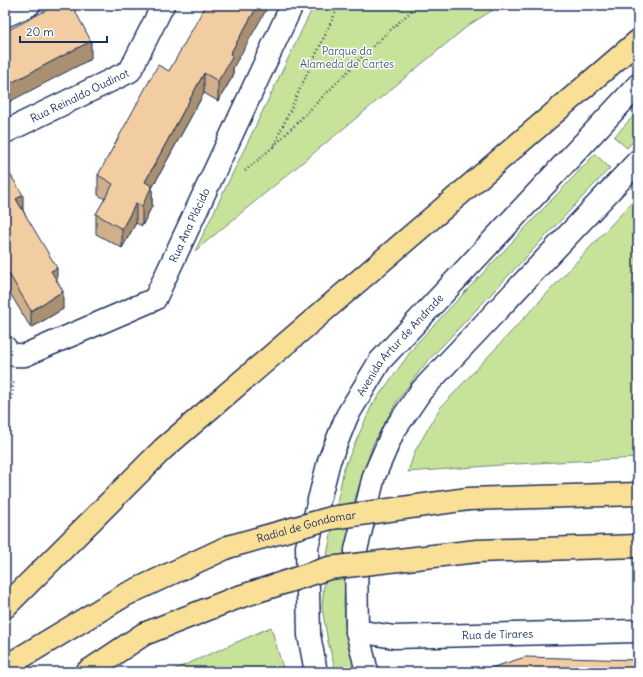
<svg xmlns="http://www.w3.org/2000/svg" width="643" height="677" font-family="Delius,sans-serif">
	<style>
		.green { fill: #c7e39a; stroke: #71897c }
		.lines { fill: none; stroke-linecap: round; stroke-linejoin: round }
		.minor-casing { stroke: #1b2f5e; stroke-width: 25 }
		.secondary-casing { stroke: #1b2f5e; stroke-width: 25 }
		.motorway-casing { stroke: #1b2f5e; stroke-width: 25 }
		.path { stroke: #1b2f5e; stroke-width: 2.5; stroke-dasharray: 1 3; stroke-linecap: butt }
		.minor { stroke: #fff; stroke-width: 22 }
		.secondary { stroke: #fff; stroke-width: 22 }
		.motorway { stroke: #fadf96; stroke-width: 22 }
		.motorway-bridge-casing { stroke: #1b2f5e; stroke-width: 25; stroke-linecap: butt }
		.motorway-bridge { stroke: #fadf96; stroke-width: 22 }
		.wall { fill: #d0b08b; stroke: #1b2f5e }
		.shaded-wall { fill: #a99071; stroke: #1b2f5e }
		.building { fill: #f2cda2; stroke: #1b2f5e }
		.labels { text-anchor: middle; stroke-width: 3; stroke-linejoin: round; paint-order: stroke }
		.park-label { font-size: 11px; fill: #465c6d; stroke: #fff }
		.street-label { font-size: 11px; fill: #1b2f5e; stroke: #fff }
	</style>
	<rect width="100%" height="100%" fill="#fff"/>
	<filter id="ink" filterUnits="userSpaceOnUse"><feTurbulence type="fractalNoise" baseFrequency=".025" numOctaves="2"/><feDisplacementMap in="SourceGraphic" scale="8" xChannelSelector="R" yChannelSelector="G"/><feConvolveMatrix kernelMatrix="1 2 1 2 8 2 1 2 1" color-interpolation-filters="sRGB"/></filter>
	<g filter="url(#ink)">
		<g class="green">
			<polygon points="314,5 501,5 469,25 195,251"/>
			<polygon points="638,111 638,136 627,148 614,137"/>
			<polygon points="595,154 610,168 425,364 397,401 373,444 351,511 346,552 344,602 345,625 356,672 336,672 328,642 322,608 326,560 344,468 372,405 417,343"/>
			<polygon points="638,196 638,458 515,464 408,472 415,451 440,408"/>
			<polygon points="271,627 284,672 169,672"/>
		</g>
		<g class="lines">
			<g class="minor-casing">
				<g id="minor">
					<polyline points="5,16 29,5"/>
					<path id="s1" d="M5,132L130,71L163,5"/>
					<path id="s2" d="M5,347C9,355 17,356 25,355L155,299L292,5"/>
					<path id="s3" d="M357,631L394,637L638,631"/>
				</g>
			</g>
			<g class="secondary-casing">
				<g id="secondary">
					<path id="s4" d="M316,672L309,635L307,547L329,461L347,416L380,361L638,85"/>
					<polyline points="367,672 357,631 356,550 374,476 393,432 421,391 638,161"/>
				</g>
			</g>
			<g class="motorway-casing">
				<g id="motorway">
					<polyline points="468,499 638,494"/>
					<polyline points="477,551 638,546"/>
					<polyline points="5,607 163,449 638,41"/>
					<polyline points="5,667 125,595 228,547"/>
					<polyline points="87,672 144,634 236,598"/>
				</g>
			</g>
			<g class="path">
				<polyline points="274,146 375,44 418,5"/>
				<polyline points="245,171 273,147 339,5"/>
				<polyline points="5,439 14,380"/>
				<polyline points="283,672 289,668"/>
			</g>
			<use href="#minor" class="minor"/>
			<use href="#secondary" class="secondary"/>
			<use href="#motorway" class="motorway"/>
			<g class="motorway-bridge-casing">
				<g id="motorway-bridge">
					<path id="s5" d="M228,547L331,518L468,499"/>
					<polyline points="236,598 329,568 477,551"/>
				</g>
			</g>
			<use href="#motorway-bridge" class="motorway-bridge"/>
		</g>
		<g class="wall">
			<polygon points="233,68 233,76 218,101 204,93 152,188 152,206 142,226 136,223 122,248 96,234 96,214 105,199 98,195 98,175 169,71"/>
			<polygon points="5,166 23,210 57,281 63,309 31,328 5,285"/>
		</g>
		<g class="shaded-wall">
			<polygon points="258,5 269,5 233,68 233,76 218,101 218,81 230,54"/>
			<polygon points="91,41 91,59 5,104 5,86"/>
			<polygon points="204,73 204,93 152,188 152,206 142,226 142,206 145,182"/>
			<polygon points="23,195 23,213 16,199"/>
			<polygon points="136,203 136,223 122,248 122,229"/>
			<polygon points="57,268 57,285 51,271"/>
			<polygon points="63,291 63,309 31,328 31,311"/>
		</g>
		<g class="building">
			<polygon points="56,5 72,5 91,41 5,86 5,32"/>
			<polygon points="206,5 258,5 230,54 233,56 218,81 204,73 145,182 152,186 142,206 136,203 122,229 96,214 113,184 98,175 158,65 169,71"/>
			<polygon points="5,166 23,195 16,199 57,268 51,271 63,291 31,311 5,267"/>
			<polygon points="525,657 638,660 638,672 485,672 491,668"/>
			<polygon points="452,667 467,672 451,672"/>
		</g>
	</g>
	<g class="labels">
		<g class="park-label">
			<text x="347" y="55">Parque da<tspan x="347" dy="13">Alameda de Cartes</tspan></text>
		</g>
		<g class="street-label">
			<text dy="4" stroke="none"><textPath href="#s1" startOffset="83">Rua Reinaldo Oudinot</textPath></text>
			<text dy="4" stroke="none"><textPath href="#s2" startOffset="246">Rua Ana Plácido</textPath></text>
			<text dy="4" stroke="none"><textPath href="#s4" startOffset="352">Avenida Artur de Andrade</textPath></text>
			<text dy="4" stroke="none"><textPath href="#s5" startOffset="81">Radial de Gondomar</textPath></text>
			<text dy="4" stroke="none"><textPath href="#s3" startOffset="141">Rua de Tirares</textPath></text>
		</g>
	</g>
	<rect width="643" height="677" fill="none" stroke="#fff" stroke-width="20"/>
	<rect x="10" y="10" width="623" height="657" fill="none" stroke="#1b2f5e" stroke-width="1.5" filter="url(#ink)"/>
	<path d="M20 36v6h87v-6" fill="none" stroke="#1b2f5e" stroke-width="2"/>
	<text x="26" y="36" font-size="12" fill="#1b2f5e" stroke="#ffffff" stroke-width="3" paint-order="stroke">20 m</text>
</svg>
